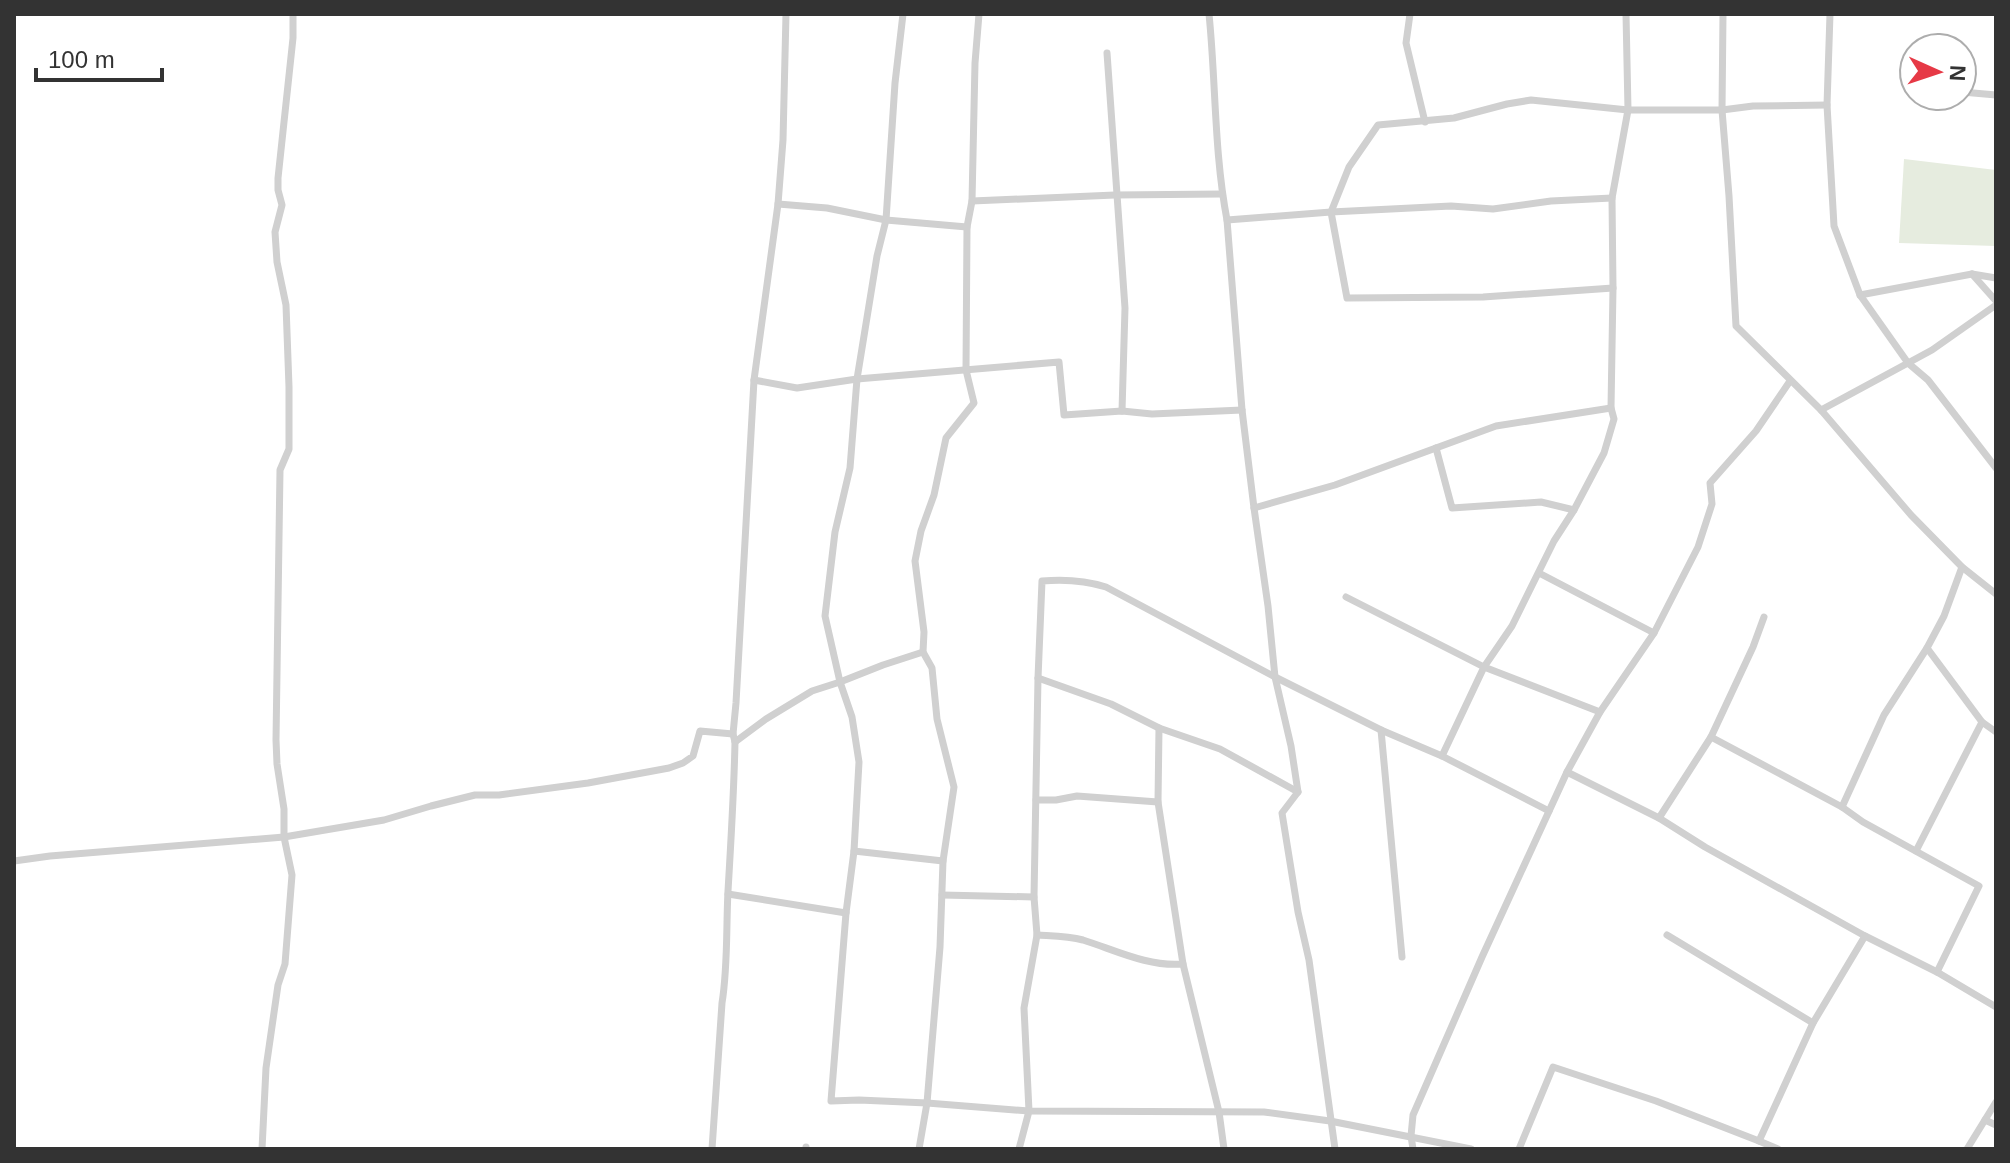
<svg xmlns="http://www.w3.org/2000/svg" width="2010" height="1163" font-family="Arial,sans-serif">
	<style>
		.green { fill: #e6ecdf }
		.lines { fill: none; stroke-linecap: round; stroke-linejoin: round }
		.minor { stroke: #d0d0d0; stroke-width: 7 }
	</style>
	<rect width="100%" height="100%" fill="#fff"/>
	<polygon class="green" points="1904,159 1996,170 1996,246 1899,243"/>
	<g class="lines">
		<g class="minor">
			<polyline points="903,14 895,83 886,220 877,256 857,379 850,468 835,532 825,616 840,682 852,717 859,762 854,851 846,913 831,1101 859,1100 927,1103 1029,1111 1264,1112 1330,1121 1471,1149"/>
			<path d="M1209,14C1216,83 1214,152 1227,220L1242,410L1254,508L1268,606L1275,677L1291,746L1298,792L1282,813L1298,912L1309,960L1335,1149"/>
			<polyline points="1410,14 1406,43 1425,122"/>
			<polyline points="1723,14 1722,110 1729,196 1736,326 1821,410 1911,515 1962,567 1996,594"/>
			<polyline points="1107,53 1125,308 1122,411"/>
			<polyline points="1962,92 1996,95"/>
			<polyline points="972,201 1115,195 1222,194"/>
			<polyline points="778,204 827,208 886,220 967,227"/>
			<polyline points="1227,220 1331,212 1451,206 1493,209 1551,201 1612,198"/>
			<polyline points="1972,274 1996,301"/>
			<polyline points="1613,288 1483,297 1347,298 1331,212 1349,167 1378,125 1454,118 1507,104 1531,100 1628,110 1722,110 1753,106 1827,105"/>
			<polyline points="1860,295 1972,274 1996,278"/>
			<polyline points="1996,305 1932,350 1908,363 1928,380 1996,468"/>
			<polyline points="754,380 797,388 857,379 1059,362 1064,415 1122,411 1152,414 1242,410"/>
			<polyline points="1821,410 1908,363 1860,295 1834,226 1827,105 1830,14"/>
			<polyline points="1436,448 1452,508 1541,502 1574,510"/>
			<polyline points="1254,508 1335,485 1496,426 1611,408"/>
			<polyline points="1539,573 1654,633"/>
			<polyline points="1346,597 1484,667 1600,712"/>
			<polyline points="1038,678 1111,704 1159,728 1220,749 1298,792"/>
			<polyline points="1982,722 1996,732"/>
			<polyline points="1159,728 1158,802 1183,964 1219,1112 1224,1149"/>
			<polyline points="1381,730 1402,957"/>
			<polyline points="1711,737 1842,807 1863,822 1979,886 1937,972"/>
			<polyline points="735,742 766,719 812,691 840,682 883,665 923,652"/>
			<polyline points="1442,756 1484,667 1512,626 1554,541 1574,510 1604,453 1614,419 1611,408 1613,288 1612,198 1628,110 1626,14"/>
			<polyline points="1567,772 1659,818 1705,847 1865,936 1937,972 1996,1007"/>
			<polyline points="1036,800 1056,800 1077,796 1158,802"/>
			<polyline points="1842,807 1884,715 1927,648"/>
			<polyline points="1659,818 1711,737 1753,647 1764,617"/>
			<polyline points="854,851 943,861"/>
			<polyline points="1916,851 1982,722 1927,648 1944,616 1962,567"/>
			<polyline points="14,861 50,856 284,837 384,820 431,806 475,795 499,795 588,783 669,768 683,763 693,756 700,731 733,734"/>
			<polyline points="728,894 846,913"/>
			<polyline points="942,895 1034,897"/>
			<path d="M1037,935C1052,936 1068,936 1083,940C1115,950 1148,967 1183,964"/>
			<polyline points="1667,935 1813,1023"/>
			<polyline points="1985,1120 1996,1125"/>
			<polyline points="262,1149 266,1068 278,985 285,964 292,875 284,837 284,809 277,764 276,740 280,470 289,449 289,387 286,305 277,262 275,232 282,205 278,190 278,178 293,38 293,14"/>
			<path d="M712,1149L722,1003C728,966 726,929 728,891C731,841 734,792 735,742L733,734L736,703L754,380L778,204L783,140L786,14"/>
			<polyline points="806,1149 806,1147"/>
			<polyline points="919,1149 927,1103 940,947 943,861 954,787 937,719 932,668 923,652 924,632 915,561 921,531 934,495 946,438 974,403 966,370 967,227 972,201 975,63 979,14"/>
			<path d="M1019,1149L1029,1111L1024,1008L1037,935L1034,897L1038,678L1042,581C1065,579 1084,580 1106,587L1275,677L1381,730L1442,756L1549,811"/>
			<polyline points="1413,1149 1411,1136 1413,1115 1482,957 1567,772 1600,712 1654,633 1698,547 1712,504 1710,483 1756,431 1790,381"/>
			<polyline points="1519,1149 1553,1067 1656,1101 1759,1141"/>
			<polyline points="1778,1149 1759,1141 1813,1023 1865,936"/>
			<polyline points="1967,1149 1996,1102"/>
		</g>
	</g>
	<rect width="2010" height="1163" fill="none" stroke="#333333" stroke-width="32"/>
	<g transform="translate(1938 72) rotate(93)"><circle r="38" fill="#ffffff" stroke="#adadad" stroke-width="2"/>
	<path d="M0-6L14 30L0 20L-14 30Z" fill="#e63946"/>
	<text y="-12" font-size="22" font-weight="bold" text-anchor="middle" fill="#333333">N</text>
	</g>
	<path d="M36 68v12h126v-12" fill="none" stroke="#333333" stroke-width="4"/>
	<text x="48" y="68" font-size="24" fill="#333333" stroke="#ffffff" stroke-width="6" paint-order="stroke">100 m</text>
</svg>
